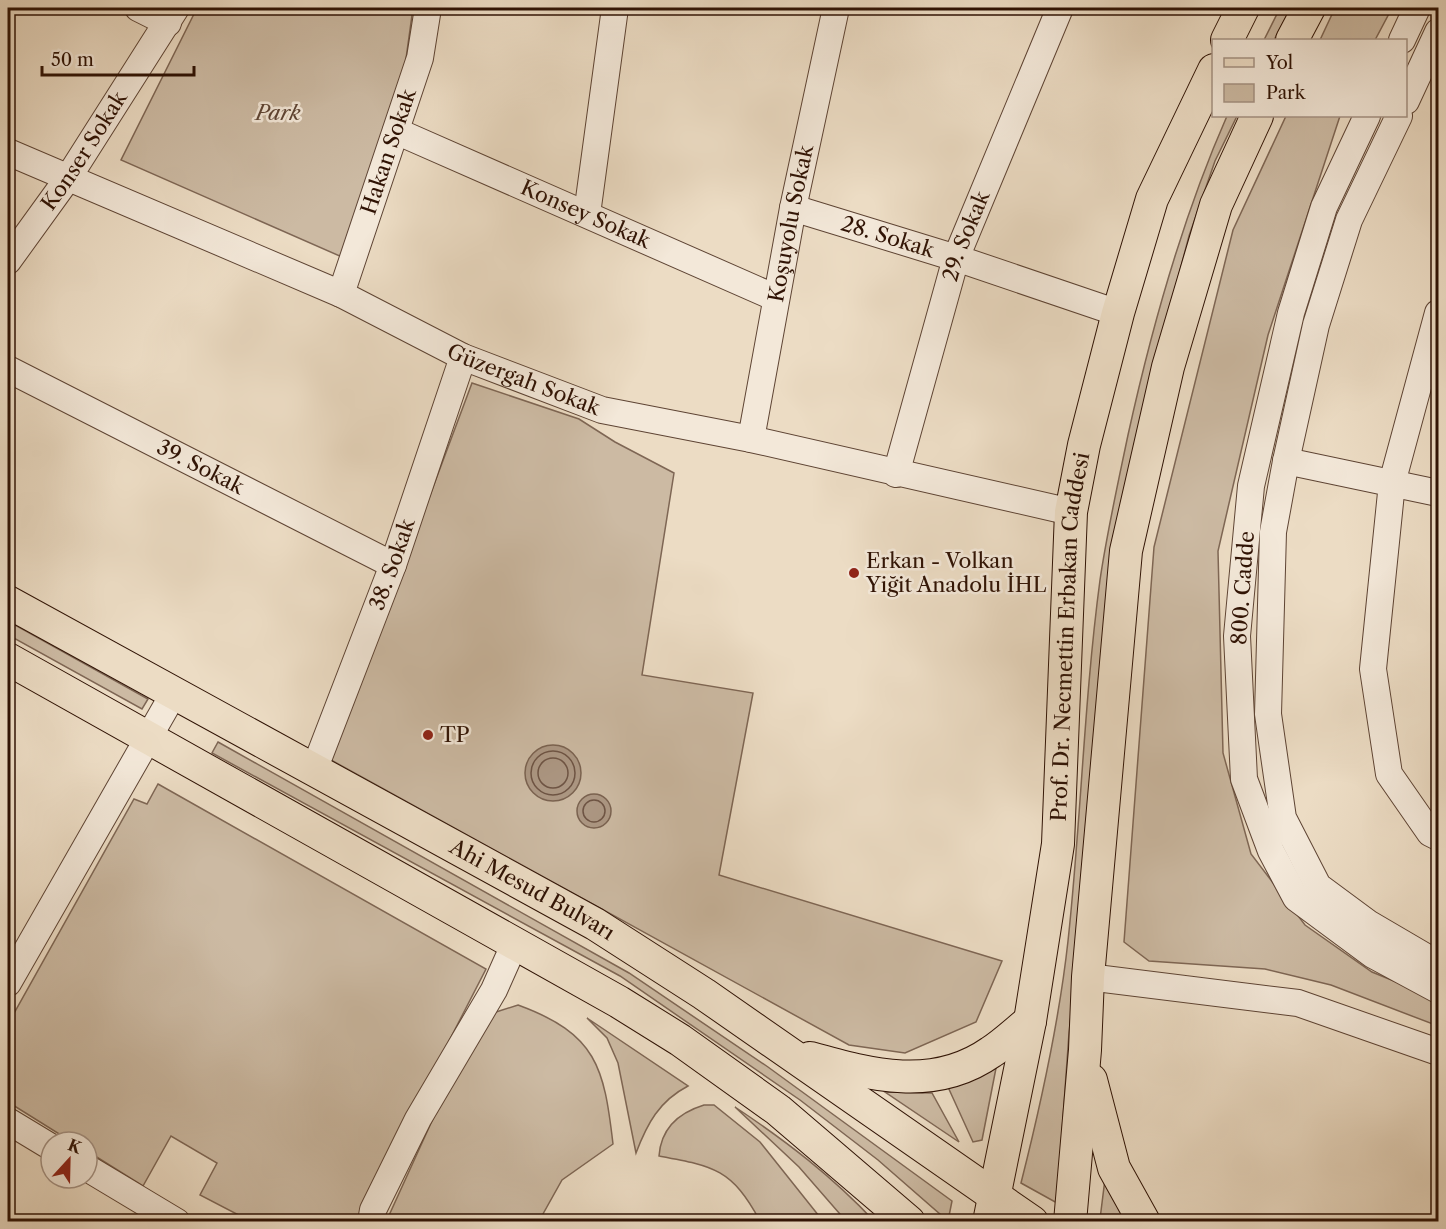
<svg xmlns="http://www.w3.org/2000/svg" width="1446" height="1229" font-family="'Libre Caslon Text',serif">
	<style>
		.green { fill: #ccbaa3; stroke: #7e6654; stroke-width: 1.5 }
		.water { fill: #ac9783; stroke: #7a6250; stroke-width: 1.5 }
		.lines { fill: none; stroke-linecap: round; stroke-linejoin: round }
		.shore { stroke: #6e5444; stroke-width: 1.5 }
		.minor-casing { stroke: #5e4434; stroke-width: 28 }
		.major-casing { stroke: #2f1204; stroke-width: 34 }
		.minor { stroke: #f3e8d9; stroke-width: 26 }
		.major { stroke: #ecdcc4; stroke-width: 32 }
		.poi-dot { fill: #8f2418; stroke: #f3e8d9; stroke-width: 2 }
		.labels { text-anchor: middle; stroke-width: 5; stroke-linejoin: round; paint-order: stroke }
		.park-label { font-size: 21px; font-style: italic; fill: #5e4434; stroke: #f3e8d9 }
		.street-label { font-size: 21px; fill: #2f1204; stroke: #f3e8d9 }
		.poi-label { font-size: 21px; fill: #2f1204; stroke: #f3e8d9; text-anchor: start }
	</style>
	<rect width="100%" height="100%" fill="#ecdcc4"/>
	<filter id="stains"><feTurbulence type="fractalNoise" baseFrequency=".00333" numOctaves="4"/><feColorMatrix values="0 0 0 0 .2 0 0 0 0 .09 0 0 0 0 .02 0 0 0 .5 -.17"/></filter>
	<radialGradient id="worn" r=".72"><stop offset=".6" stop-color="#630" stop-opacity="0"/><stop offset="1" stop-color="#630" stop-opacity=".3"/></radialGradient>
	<g class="green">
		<polygon points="197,8 413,8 404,73 342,257 121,160"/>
		<polygon points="1280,8 1291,8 1274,40 1264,40"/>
		<polygon points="1335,8 1392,8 1375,40 1320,40"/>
		<path d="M1227,116H1237L1215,161L1189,236L1145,404L1089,853L1069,1033L1057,1203L1021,1183C1041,1104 1059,1023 1068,941C1081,821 1084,700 1100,580C1107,532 1118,483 1128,435C1152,326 1182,218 1227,116Z"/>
		<polygon points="1286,116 1340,116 1268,335 1218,551 1223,753 1251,854 1305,925 1372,972 1438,999 1438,1026 1331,985 1265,969 1149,961 1124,942 1154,547 1233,230"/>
		<polygon points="472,383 579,419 615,442 674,473 642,675 753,693 719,875 1002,961 976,1022 905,1053 849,1045 331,760"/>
		<polygon points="8,621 148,699 142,709 10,636 8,634"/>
		<polygon points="218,742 629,973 768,1067 952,1201 948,1221 878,1160 800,1100 620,976 212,753"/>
		<polygon points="158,784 486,969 370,1195 364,1221 250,1221 200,1195 217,1163 171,1136 143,1186 87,1151 87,1142 72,1142 8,1102 8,1024 134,799 147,804"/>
		<path d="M518,1005C597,1034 604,1067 613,1144L562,1180L539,1221L386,1222L447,1088L490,1014Z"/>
		<path d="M587,1018L688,1086C659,1101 647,1124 636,1153L618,1063L607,1038Z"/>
		<polygon points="997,1063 982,1140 973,1142 948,1087 966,1082"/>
		<polygon points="885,1092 932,1093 959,1142"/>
		<path d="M704,1105H714L760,1142L823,1221H760C732,1169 714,1166 659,1156C661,1128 678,1113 704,1105Z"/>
		<path d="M735,1107C786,1141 832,1176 874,1221H846L799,1167Z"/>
		<polygon points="1105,1179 1127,1215 1117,1221 1100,1219"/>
	</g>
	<g class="water">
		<circle cx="553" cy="773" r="28"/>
		<circle cx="594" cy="811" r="17"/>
	</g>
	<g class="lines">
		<g class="shore">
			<circle cx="553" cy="773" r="22"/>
			<circle cx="553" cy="773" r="15"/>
			<circle cx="594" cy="811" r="11"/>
		</g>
		<g class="minor-casing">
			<g id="minor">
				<polyline points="138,8 168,23"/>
				<polyline points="1402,40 1417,8"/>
				<polyline points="1406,101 1438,32"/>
				<polyline points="1367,116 1324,207 1291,313 1251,486 1237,636 1244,779 1271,851 1296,898 1373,955 1438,990"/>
				<polyline points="1399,116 1349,220 1316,325 1286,461 1273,532 1268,714 1283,818 1318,886 1368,923 1438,964"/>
				<path id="s1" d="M396,131L776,298"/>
				<path id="s2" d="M8,152L341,294L463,357L602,410L751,439L1071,512"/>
				<path id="s3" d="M793,208L956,258L1118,313"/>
				<polyline points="587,214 615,8"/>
				<path id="s4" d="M8,261L68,178L176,8"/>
				<path id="s5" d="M341,294L420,58L428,8"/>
				<polyline points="1438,313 1392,483 1373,669 1389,774 1430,833 1438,837"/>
				<path id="s6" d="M8,369L393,565"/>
				<path id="s7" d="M751,439L793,208L836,8"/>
				<polyline points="1286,461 1438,493"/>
				<path id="s8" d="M896,474L956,258L1060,8"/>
				<path id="s9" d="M314,770L393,565L463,357"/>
				<polyline points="1088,977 1298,1003 1438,1052"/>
				<polyline points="8,983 174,693"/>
				<polyline points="8,1121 51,1147"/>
				<polyline points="87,1168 177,1222"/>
				<polyline points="371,1222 373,1210 418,1119 494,990 514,945"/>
			</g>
		</g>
		<g class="major-casing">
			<g id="major">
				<polyline points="1227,40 1243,8"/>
				<polyline points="1292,40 1309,8"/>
				<path id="s10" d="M8,602L595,924L704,994L1032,1222"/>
				<polyline points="8,659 619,1002 680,1040 778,1110 909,1222"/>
				<path d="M810,1058C871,1075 934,1092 991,1052C1005,1043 1017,1031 1030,1021"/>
				<polyline points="1091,1080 1114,1168 1144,1222"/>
				<path id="s11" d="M989,1222L1030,1021L1058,844L1071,512L1084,445L1118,313L1152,199L1214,70"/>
				<polyline points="1070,1222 1085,1050 1088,977 1126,551 1168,367 1216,205 1257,116"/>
			</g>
		</g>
		<use href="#minor" class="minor"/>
		<use href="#major" class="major"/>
	</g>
	<g class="poi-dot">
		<circle cx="854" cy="573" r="6"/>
		<circle cx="428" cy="735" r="6"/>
	</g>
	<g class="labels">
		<g class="park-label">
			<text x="278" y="120">Park</text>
		</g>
		<g class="street-label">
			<text dy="7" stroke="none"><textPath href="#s4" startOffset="134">Konser Sokak</textPath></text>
			<text dy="7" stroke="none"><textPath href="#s5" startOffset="150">Hakan Sokak</textPath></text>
			<text dy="7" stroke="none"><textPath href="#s1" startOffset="207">Konsey Sokak</textPath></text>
			<text dy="7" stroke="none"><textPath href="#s7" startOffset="219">Koşuyolu Sokak</textPath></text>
			<text dy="7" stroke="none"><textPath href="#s3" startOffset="99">28. Sokak</textPath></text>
			<text dy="7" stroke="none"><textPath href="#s8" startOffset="248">29. Sokak</textPath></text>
			<text dy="7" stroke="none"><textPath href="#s2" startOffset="564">Güzergah Sokak</textPath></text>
			<text dy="7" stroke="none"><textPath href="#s6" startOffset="216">39. Sokak</textPath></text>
			<text dy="7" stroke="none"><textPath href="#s9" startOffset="220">38. Sokak</textPath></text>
			<text transform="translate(1243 588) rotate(-86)" y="7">800. Cadde</text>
			<text dy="7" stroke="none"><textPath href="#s11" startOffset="592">Prof. Dr. Necmettin Erbakan Caddesi</textPath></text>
			<text dy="7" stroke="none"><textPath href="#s10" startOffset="598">Ahi Mesud Bulvarı</textPath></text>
		</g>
		<g class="poi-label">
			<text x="866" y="568">Erkan - Volkan<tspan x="866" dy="24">Yiğit Anadolu İHL</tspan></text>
			<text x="440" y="742">TP</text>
		</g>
	</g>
	<rect width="1446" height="1229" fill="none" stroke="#ecdcc4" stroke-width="30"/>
	<rect x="9" y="9" width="1428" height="1211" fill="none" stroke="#2f1204" stroke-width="3"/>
	<rect x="15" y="15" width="1416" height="1199" fill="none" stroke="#2f1204" stroke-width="1.5"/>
	<rect x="1212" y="39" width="195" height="78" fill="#f3e8d9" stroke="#a59284" stroke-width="1.5"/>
	<rect x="1224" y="58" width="30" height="9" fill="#ecdcc4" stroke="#a59284" stroke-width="1.5"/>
	<text x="1266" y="69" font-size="18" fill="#2f1204">Yol</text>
	<rect x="1224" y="84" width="30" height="18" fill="#ccbaa3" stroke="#a59284" stroke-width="1.5"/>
	<text x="1266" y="99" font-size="18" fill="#2f1204">Park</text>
	<g transform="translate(69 1160) rotate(22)"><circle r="28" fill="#f3e8d9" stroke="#a59284" stroke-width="1.5"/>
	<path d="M0-4.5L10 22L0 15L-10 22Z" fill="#8f2418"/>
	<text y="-9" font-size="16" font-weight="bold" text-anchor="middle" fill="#2f1204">K</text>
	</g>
	<path d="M42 66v9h152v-9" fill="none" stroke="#2f1204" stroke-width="3"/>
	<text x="51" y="66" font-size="18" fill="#2f1204" stroke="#f3e8d9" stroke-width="4.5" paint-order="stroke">50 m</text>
	<rect width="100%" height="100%" filter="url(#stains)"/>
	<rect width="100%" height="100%" fill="url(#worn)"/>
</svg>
